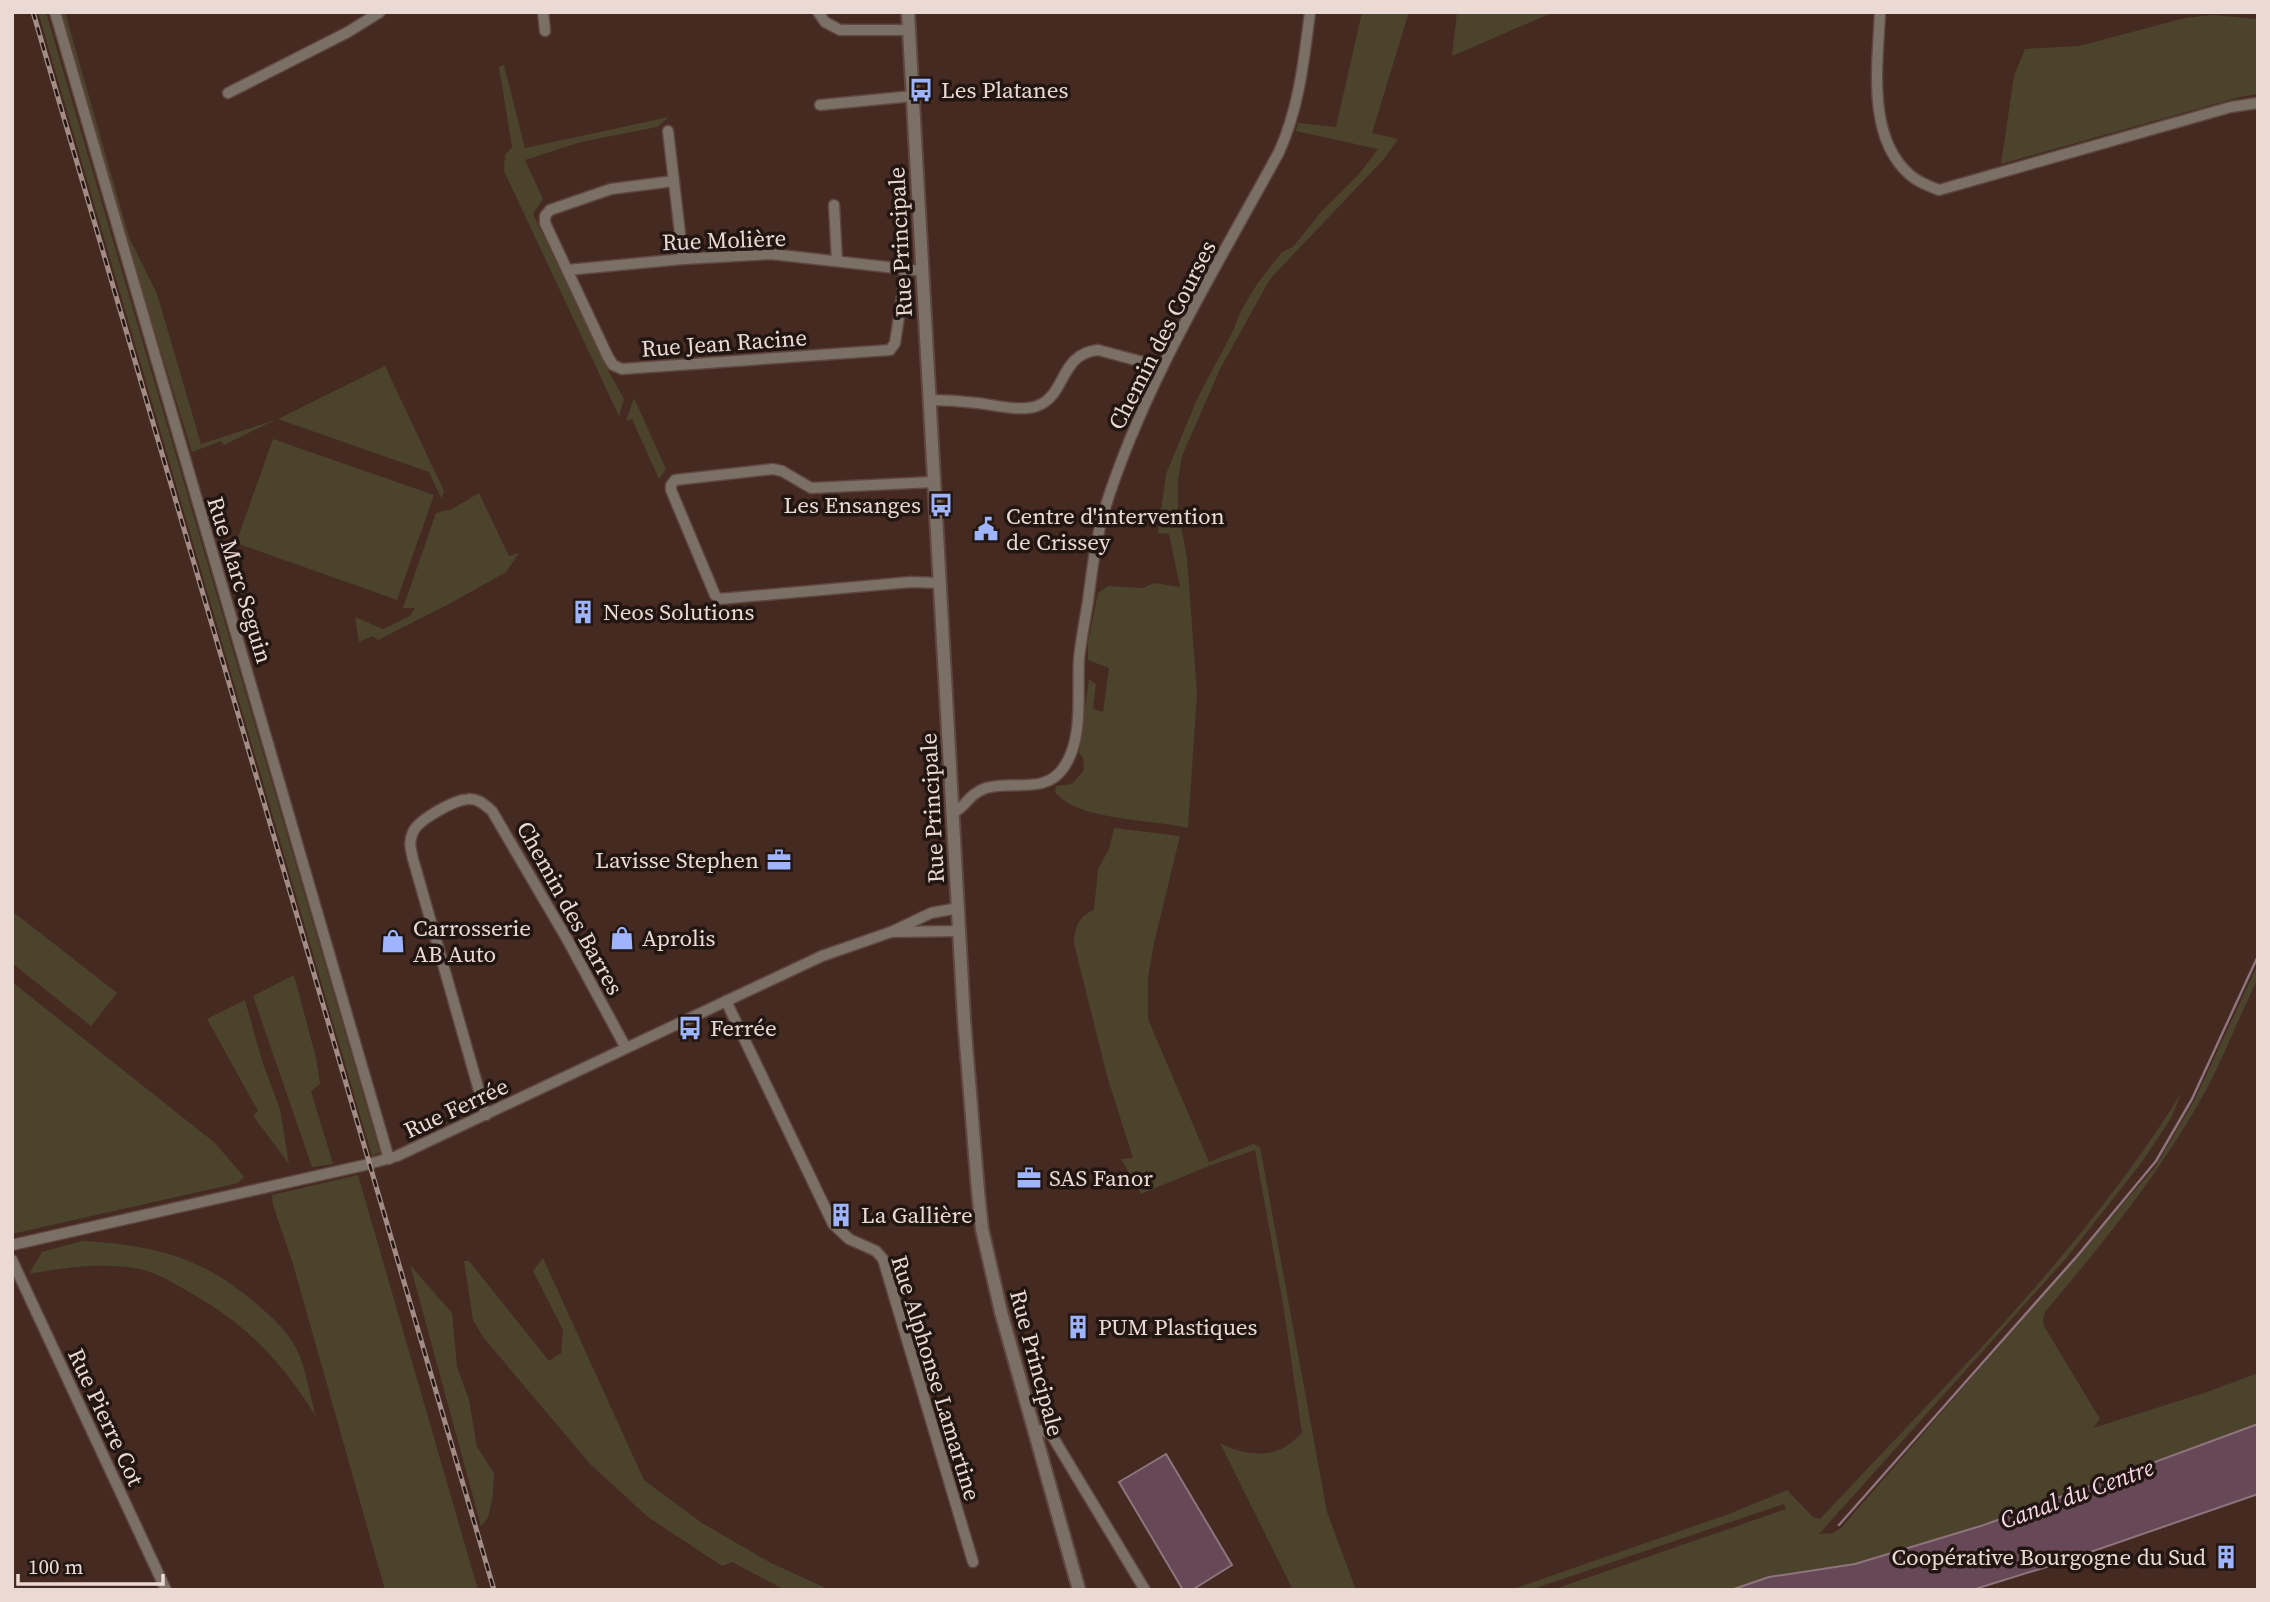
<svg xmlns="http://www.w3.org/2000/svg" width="2270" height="1602" font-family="'Source Serif 4',serif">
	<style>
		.green { fill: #4c432c }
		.water { fill: #664857; stroke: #8e747c; stroke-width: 2 }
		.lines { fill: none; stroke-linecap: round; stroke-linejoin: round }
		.stream { stroke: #8e747c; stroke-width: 2.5 }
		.minor-casing { stroke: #5f463e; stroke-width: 13 }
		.tertiary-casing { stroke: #5f463e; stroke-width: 16 }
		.minor { stroke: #7b7066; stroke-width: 10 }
		.tertiary { stroke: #7b7066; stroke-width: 12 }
		.rail-casing { stroke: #a28c85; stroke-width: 5 }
		.rail { stroke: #221612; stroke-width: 2.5; stroke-dasharray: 8; stroke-linecap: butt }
		.labels { text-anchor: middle; stroke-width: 7; stroke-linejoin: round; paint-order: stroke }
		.poi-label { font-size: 23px; fill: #ebd9d4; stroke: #221612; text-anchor: start }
		.street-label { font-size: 23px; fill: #ebd9d4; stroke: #221612 }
		.water-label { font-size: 24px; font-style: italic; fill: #fcd8e9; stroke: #221612 }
	</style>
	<rect width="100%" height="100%" fill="#442a21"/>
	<g class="green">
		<polygon points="38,12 46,12 380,1152 372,1156"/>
		<polygon points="60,12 65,12 129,237 157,294 201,444 275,420 224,445 221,441 192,452 108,180"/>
		<path d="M1362,12H1409L1372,133L1398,139L1384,159L1270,279L1220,369L1182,456L1178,481V510L1187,558L1197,694L1188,828C1153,819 1077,821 1055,792L1056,786L1072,784L1084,770L1083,758L1079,753L1089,679L1096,684L1093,709L1103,712L1109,668L1088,660V642L1098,593L1108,586L1143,588L1154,583L1180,587L1169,534L1158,533L1166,474L1198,397L1232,333L1241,311L1257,284L1282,252L1293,247L1322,211L1359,174L1378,149L1296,131L1298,123L1336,127Z"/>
		<polygon points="1457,12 1554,12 1452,56"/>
		<polygon points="2213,15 2258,19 2258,94 2240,97 2001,164 2014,76 2025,49 2079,46 2185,18"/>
		<polygon points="504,65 525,148 669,117 657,127 581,142 525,160 543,199 533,214 609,372 624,399 619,416 504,171 505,155 512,147 499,67"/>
		<polygon points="385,366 444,491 441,498 429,472 278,419"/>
		<polygon points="634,398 666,469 659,479 632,419 626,421"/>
		<polygon points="273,439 434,495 397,600 236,543"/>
		<polygon points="479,493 509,556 519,553 506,572 449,604 378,640 372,636 359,642 355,617 383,629 410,616 415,608 403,608 436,513 452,509"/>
		<path d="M1114,828L1180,836L1154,943L1148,978V1019L1209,1162L1253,1144L1260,1147L1327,1512L1356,1590H1293L1220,1443C1238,1453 1264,1458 1283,1448C1290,1445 1296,1438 1302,1433L1283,1304L1255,1150L1206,1167L1141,1194L1121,1159L1133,1158L1107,1076L1074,944C1074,929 1079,915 1094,910L1098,869L1109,849Z"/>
		<polygon points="12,911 117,993 91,1026 12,963"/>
		<path d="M2258,964V978C2240,1015 2225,1054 2206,1090C2162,1171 2104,1242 2045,1312L2043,1320L2044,1326L2100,1419L2093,1428L2207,1392L2258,1373V1424L1984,1525L1855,1564L1769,1577L1731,1590H1552L1786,1509L1784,1504L1530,1590H1510L1729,1514L1787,1490L1813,1517L1820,1519C1947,1383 2083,1251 2182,1092L2171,1118L2142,1162L2069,1255L1819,1534L1833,1533L1841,1528L2155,1167L2194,1101Z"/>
		<polygon points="294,975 316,1058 320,1084 311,1091 333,1164 312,1167 253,996"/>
		<polygon points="12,982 215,1143 244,1177 238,1183 12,1234"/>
		<polygon points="245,1000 262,1061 280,1109 289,1164 253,1116 258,1111 207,1019"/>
		<polygon points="358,1175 478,1590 385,1590 293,1264 273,1205 272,1195"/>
		<path d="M82,1241C155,1245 203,1257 259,1306C273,1318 289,1333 297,1350C306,1368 310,1397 316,1417C283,1362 245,1323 189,1292C173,1283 158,1273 140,1269C104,1262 65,1267 29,1274L42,1252Z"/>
		<polygon points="543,1258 644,1480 702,1523 771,1563 830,1590 785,1590 732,1562 722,1566 648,1517 591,1465 483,1337 473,1320 464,1261 469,1261 549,1361 561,1353 563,1330 533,1271"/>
		<polygon points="410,1265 452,1313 457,1367 469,1400 477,1447 494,1473 493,1495 488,1518 481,1526"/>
	</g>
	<g class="water">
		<polygon points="2258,1424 2258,1494 2056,1564 1972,1590 1731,1590 1769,1577 1855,1564 1984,1525"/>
		<polygon points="1166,1454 1232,1565 1192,1590 1183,1590 1119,1482"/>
	</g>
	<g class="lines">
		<polyline class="stream" points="1839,1525 2078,1255 2156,1161 2192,1099 2258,956"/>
		<g class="minor-casing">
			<g id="minor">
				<polyline points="55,12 389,1159"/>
				<polyline points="543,12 545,31"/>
				<polyline points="818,12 825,22 840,30 908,30"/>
				<path d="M1880,12C1878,63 1866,137 1910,175C1918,182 1928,186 1939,190L2231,107L2258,103"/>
				<polyline points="228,93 348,32 380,12"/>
				<polyline points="820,105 913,96"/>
				<polyline points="668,131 683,259"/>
				<polyline points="674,181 611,189 550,210 545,216 545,223 608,357 613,365 622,369 890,350 895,343 906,270"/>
				<polyline points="834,205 837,261"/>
				<polyline points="567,270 683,259 771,254 923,271"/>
				<path d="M929,400C945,400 961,401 977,403C995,405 1020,412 1037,406C1067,395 1059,354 1098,350L1162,367"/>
				<polyline points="933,482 811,488 782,471 773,469 675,480 671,485 671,490 715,595 719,599 911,582 940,583"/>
				<path d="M954,812C965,808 968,794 986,788C1012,780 1046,795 1064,767C1084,738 1077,692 1079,659C1081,639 1085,620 1088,601C1092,570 1096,537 1105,508C1145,381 1216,268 1279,152C1299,108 1304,60 1310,12"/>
				<polyline points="891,932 960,931"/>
				<polyline points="726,1001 833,1224 849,1239 876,1251 883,1259 973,1562"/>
				<path d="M486,1115L413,859C411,850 408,842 413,832C418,820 454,800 468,799C478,798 485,805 492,811L567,939L626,1048"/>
				<polyline points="12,1245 365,1165 397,1156 822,956 891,932 931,913 958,908"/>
				<polyline points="12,1260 166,1590"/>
				<polyline points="1035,1434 1040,1430 1051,1434 1145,1590"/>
			</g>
		</g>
		<g class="tertiary-casing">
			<polyline id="tertiary" points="908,12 964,1019 978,1191 982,1229 1001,1312 1079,1590"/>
		</g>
		<use href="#minor" class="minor"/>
		<use href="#tertiary" class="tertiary"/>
		<g class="rail-casing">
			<polyline id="rail" points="33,12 494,1590"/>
		</g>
		<use href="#rail" class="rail"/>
	</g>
	<defs>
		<g id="bus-bare" transform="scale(1.89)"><path d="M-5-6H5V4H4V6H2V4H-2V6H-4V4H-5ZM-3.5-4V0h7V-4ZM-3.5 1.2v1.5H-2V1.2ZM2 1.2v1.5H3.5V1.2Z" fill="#9eb4fd" stroke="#221612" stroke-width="2.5" paint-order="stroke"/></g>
		<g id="civic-bare" transform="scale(1.89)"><path d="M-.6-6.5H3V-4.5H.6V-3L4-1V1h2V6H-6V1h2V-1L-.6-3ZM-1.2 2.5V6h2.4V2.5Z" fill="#9eb4fd" stroke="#221612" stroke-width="2.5" paint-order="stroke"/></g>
		<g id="building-bare" transform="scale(1.89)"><path d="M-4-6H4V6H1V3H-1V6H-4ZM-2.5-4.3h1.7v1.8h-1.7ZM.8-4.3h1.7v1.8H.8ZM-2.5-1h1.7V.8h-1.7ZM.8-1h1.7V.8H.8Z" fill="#9eb4fd" stroke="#221612" stroke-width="2.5" paint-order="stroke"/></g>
		<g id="office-bare" transform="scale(1.89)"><path d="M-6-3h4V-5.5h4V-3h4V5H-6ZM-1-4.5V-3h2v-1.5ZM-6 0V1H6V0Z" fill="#9eb4fd" stroke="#221612" stroke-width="2.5" paint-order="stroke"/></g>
		<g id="shop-bare" transform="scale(1.89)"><path d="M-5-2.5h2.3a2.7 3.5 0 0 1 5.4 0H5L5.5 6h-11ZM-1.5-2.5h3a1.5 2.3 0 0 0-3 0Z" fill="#9eb4fd" stroke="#221612" stroke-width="2.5" paint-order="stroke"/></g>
	</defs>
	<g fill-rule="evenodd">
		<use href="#bus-bare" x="921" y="90"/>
		<use href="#bus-bare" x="941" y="505"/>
		<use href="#civic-bare" x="986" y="529"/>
		<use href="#building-bare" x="583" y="612"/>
		<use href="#office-bare" x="779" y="860"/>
		<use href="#shop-bare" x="622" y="938"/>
		<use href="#shop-bare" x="393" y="941"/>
		<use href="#bus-bare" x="690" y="1028"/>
		<use href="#office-bare" x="1029" y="1178"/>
		<use href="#building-bare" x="841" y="1215"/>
		<use href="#building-bare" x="1078" y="1327"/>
		<use href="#building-bare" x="2226" y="1557"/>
	</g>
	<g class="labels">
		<g class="poi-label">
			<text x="941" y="98">Les Platanes</text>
			<text x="921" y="513" text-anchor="end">Les Ensanges</text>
			<text x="1006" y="524">Centre d'intervention<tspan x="1006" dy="26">de Crissey</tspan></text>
			<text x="603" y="620">Neos Solutions</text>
			<text x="759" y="868" text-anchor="end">Lavisse Stephen</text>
			<text x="413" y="936">Carrosserie<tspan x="413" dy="26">AB Auto</tspan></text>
			<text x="642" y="946">Aprolis</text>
			<text x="710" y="1036">Ferrée</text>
			<text x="1049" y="1186">SAS Fanor</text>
			<text x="861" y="1223">La Gallière</text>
			<text x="1098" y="1335">PUM Plastiques</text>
			<text x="2206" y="1565" text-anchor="end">Coopérative Bourgogne du Sud</text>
		</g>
		<g class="street-label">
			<text transform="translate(724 240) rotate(-2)" y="8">Rue Molière</text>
			<text transform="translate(900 242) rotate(-93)" y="8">Rue Principale</text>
			<text transform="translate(1162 335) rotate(-63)" y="8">Chemin des Courses</text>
			<text transform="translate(724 343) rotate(-4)" y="8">Rue Jean Racine</text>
			<text transform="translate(240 580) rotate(73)" y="8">Rue Marc Seguin</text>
			<text transform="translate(932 808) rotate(-93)" y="8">Rue Principale</text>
			<text transform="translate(570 908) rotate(61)" y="8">Chemin des Barres</text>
			<text transform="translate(456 1108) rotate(-25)" y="8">Rue Ferrée</text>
			<text transform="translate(1037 1363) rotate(75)" y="8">Rue Principale</text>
			<text transform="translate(936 1378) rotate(73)" y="8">Rue Alphonse Lamartine</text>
			<text transform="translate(106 1417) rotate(65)" y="8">Rue Pierre Cot</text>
		</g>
		<g class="water-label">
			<text transform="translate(2077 1494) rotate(-20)" y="8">Canal du Centre</text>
		</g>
	</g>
	<rect width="2270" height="1602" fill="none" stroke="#ebd9d4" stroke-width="28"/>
	<path d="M18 1574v10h145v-10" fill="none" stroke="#ebd9d4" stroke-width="3.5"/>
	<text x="28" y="1574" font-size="21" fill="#ebd9d4" stroke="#221612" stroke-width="5" paint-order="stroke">100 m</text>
</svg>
